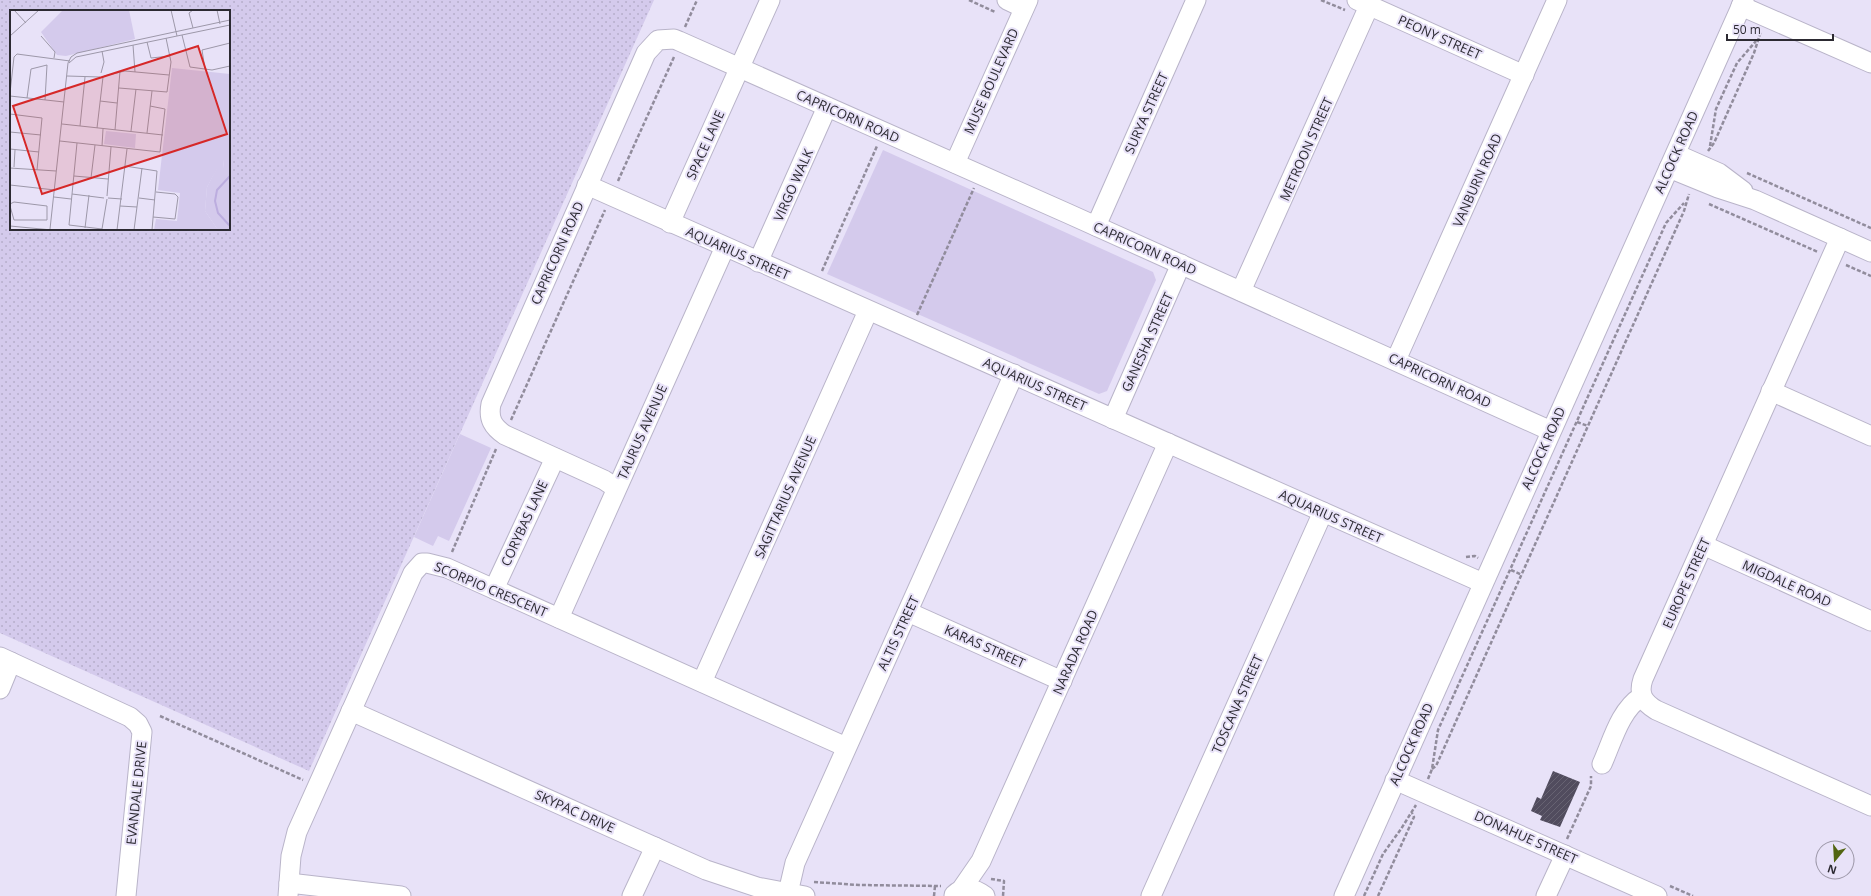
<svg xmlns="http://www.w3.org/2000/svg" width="1871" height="896" font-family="'Open Sans',sans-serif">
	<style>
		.grass { fill: url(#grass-dots); fill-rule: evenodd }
		.park { fill: #d4caec }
		.building { fill: url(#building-hatch) }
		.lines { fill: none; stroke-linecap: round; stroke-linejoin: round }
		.minor-casing { stroke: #b9b4c9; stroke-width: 21 }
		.path { stroke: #918c9c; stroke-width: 2.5; stroke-dasharray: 4 2; stroke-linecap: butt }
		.minor { stroke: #fff; stroke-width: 19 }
		.labels { text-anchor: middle; stroke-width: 4; stroke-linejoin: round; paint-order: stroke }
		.street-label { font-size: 13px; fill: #2c2a32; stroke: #e8e2f8 }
		.inset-river { fill: none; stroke: #bcaddf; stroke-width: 2 }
		.inset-road { fill: none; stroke: #9d98a9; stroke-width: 1 }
		.view { fill: #d62828; fill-opacity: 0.15; stroke: #d62828; stroke-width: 2 }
		.inset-edge { fill: none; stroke: #2c2a32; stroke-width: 2 }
	</style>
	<defs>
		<pattern id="grass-dots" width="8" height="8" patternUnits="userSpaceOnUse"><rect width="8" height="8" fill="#d4caec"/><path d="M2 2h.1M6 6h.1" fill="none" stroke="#b6aecb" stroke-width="1.8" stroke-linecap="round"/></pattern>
		<pattern id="building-hatch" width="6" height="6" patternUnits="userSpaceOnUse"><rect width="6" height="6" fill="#514c5e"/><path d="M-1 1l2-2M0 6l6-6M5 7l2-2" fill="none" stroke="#676372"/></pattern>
	</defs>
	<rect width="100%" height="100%" fill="#e8e2f8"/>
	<path class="grass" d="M0,0H654L309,771L0,633ZM11,11H229V229H11Z"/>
	<g class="park">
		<polygon points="883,150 1153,272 1156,280 1107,391 1099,394 827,274"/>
		<polygon points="460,434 491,448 449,541 438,536 433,546 414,537"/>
	</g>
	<polygon class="building" points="1553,771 1580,782 1560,827 1540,820 1542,816 1531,811 1537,797 1541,799"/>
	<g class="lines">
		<g class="minor-casing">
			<g id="minor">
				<polyline points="1007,0 1024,8"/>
				<polyline points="1357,0 1524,75"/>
				<polyline points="1741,6 1871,63"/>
				<polyline points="1676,154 1719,173 1743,191"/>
				<polyline points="955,163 1028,0"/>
				<polyline points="1669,168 1718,188 1755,200 1871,252"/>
				<polyline points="587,185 1483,583"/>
				<polyline points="670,223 770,0"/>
				<polyline points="1096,226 1196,0"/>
				<path d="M1840,238L1643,679C1638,694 1643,702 1656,710L1871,806"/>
				<polyline points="758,262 827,107"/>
				<polyline points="1241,291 1369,6"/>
				<polyline points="1396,360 1557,0"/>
				<polyline points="1771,391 1871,436"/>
				<polyline points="1113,419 1181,264"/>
				<path d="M616,488L604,480L505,435C493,427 488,419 491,404L646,53L658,40L674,39L679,41L1069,214L1551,431"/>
				<polyline points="1703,545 1871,621"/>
				<polyline points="494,589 555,458"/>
				<polyline points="908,612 1062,681"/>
				<polyline points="559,618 725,247"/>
				<polyline points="0,657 130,717 138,724 142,732 126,896"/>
				<polyline points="702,682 868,311"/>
				<polyline points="0,689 11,662"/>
				<polyline points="351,711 706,870 757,887 805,896"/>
				<path d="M1602,764C1612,742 1620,710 1641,697"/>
				<polyline points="1395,780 1657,896"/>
				<polyline points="289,883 401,896"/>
				<polyline points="961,890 981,861 1168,443"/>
				<polyline points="788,893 795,863 1014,374"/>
				<path d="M954,895C963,886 975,888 985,896"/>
				<polyline points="288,896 291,856 297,832 413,573 422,563 427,563 447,568 846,747"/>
				<polyline points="632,896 655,847"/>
				<polyline points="1151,896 1323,512"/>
				<polyline points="1344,896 1744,0"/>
				<polyline points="1546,896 1565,855"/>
			</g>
		</g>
		<g class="path">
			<polyline points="969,0 995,12"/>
			<polyline points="1321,0 1345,10"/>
			<polyline points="685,27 697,0"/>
			<polyline points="1710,146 1716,109 1737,63 1756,41"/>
			<polyline points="1708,151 1714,143 1754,53 1761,31"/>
			<polyline points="1747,173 1871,228"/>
			<polyline points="618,181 674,57"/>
			<polyline points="1709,204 1818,252"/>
			<polyline points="1846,265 1871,276"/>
			<polyline points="822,271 877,146"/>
			<polyline points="917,315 974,188"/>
			<polyline points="511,420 605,210"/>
			<polyline points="1577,422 1588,426"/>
			<polyline points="452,552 496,449"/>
			<polyline points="1466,557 1475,556 1478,558"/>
			<polyline points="1511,570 1522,575"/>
			<polyline points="160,716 303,780"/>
			<polyline points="1432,769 1436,766 1684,211 1689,194"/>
			<polyline points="1428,779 1432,769 1438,730 1666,223 1684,203"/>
			<polyline points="1567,839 1591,786 1591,776"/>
			<polyline points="991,879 1004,881 1003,896"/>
			<polyline points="814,882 859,885 941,886"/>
			<polyline points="1670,886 1693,896"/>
			<polyline points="934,896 935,886"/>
			<polyline points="1364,896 1383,854 1401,829 1416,805"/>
			<polyline points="1378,896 1414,817 1412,813"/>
		</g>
		<use href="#minor" class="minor"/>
	</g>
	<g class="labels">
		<g class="street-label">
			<text transform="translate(1440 37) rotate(24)" y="5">PEONY STREET</text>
			<text transform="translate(991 81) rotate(-66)" y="5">MUSE BOULEVARD</text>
			<text transform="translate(1146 113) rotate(-66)" y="5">SURYA STREET</text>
			<text transform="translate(848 116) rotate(24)" y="5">CAPRICORN ROAD</text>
			<text transform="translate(705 145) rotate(-66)" y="5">SPACE LANE</text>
			<text transform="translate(1306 149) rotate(-66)" y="5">METROON STREET</text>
			<text transform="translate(1676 152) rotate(-66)" y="5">ALCOCK ROAD</text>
			<text transform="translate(1477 180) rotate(-66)" y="5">VANBURN ROAD</text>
			<text transform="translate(793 185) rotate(-66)" y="5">VIRGO WALK</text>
			<text transform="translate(1145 248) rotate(24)" y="5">CAPRICORN ROAD</text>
			<text transform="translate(557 253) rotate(-66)" y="5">CAPRICORN ROAD</text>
			<text transform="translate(738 253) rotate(24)" y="5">AQUARIUS STREET</text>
			<text transform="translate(1147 342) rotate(-66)" y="5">GANESHA STREET</text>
			<text transform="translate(1440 380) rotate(25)" y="5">CAPRICORN ROAD</text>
			<text transform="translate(1035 384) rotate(24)" y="5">AQUARIUS STREET</text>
			<text transform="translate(642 432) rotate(-66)" y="5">TAURUS AVENUE</text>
			<text transform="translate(1543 448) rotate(-66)" y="5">ALCOCK ROAD</text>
			<text transform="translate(785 497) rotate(-66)" y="5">SAGITTARIUS AVENUE</text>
			<text transform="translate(1331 516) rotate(24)" y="5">AQUARIUS STREET</text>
			<text transform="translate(524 523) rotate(-65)" y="5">CORYBAS LANE</text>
			<text transform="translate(1686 583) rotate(-66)" y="5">EUROPE STREET</text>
			<text transform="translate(1787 583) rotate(24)" y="5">MIGDALE ROAD</text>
			<text transform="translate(491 589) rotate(23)" y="5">SCORPIO CRESCENT</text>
			<text transform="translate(898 633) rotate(-65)" y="5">ALTIS STREET</text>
			<text transform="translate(985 646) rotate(24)" y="5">KARAS STREET</text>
			<text transform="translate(1075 652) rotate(-66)" y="5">NARADA ROAD</text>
			<text transform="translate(1237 704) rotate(-66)" y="5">TOSCANA STREET</text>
			<text transform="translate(1411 744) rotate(-66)" y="5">ALCOCK ROAD</text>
			<text transform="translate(136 793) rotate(-84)" y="5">EVANDALE DRIVE</text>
			<text transform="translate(575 811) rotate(24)" y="5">SKYPAC DRIVE</text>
			<text transform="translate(1526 837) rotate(24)" y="5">DONAHUE STREET</text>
		</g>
	</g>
	<g transform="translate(10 10)">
		<rect width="220" height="220" fill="#e8e2f8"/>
		<path d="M162,58L220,64V150H214L213,158L207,159L197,177L195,201L208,220H144L146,209L167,211L170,183L148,180Z" fill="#d4caec"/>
		<path d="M53,0H119L125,29L56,46L47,45L31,22ZM96,121L126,124L125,138L94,134ZM214,150H220V220H208L195,201L197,177L207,158H213Z" fill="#d4caec"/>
		<path class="inset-river" d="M220,166L207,180L205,191L208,203L220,216"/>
		<path class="inset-road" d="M4,0L16,13M161,0L167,26M207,0L210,14M183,18L179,3L183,0M172,25L180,57L202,60L220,56M0,26L29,0M31,26L45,42L44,48M137,32L141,48L160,46M123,35L125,62M59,53L66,47L220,15M195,59L192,40L220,33M91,63L94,52L92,41M57,66L90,67M94,66L115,61L159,65M109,78L157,82L161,52L156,28M0,83L4,47L7,44L60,51M0,86L54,92M17,88L21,59L37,55L35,90M90,91L107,93M0,104L32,108L27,160M52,114L153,125M70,116L75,67M87,118L93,67M105,120L110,61M121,121L126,79M0,122L31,125M137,123L142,81M50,131L150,142L155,99L140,96M67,133L59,215L92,219L97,189M92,136L93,119M0,139L29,142M115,156L147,161L142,220M4,157L5,140M0,158L46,161M64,166L98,169M81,168L85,135M0,175L45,180M62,184L94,188M97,186L101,137M44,187L61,189M98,188L112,189M129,188L145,190M0,194L4,192L37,196V210H4L0,196M110,196L127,197M143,207L165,209L168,187L165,184L146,182M0,216L42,220M75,218L79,185M40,219L58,53L61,47L67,43L220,10M107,220L117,139M124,220L132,158"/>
		<path class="view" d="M188,36L217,124L32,184L3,96Z"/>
		<rect width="220" height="220" class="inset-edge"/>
	</g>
	<g transform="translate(1835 860) rotate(198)"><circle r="19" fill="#e8e2f8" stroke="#9d98a9"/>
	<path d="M0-3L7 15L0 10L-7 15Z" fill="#526511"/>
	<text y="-6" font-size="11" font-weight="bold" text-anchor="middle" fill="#2c2a32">N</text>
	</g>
	<path d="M1727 34v6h106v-6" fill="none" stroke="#2c2a32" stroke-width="2"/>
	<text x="1733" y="34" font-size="12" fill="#2c2a32" stroke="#e8e2f8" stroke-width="3" paint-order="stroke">50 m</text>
</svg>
